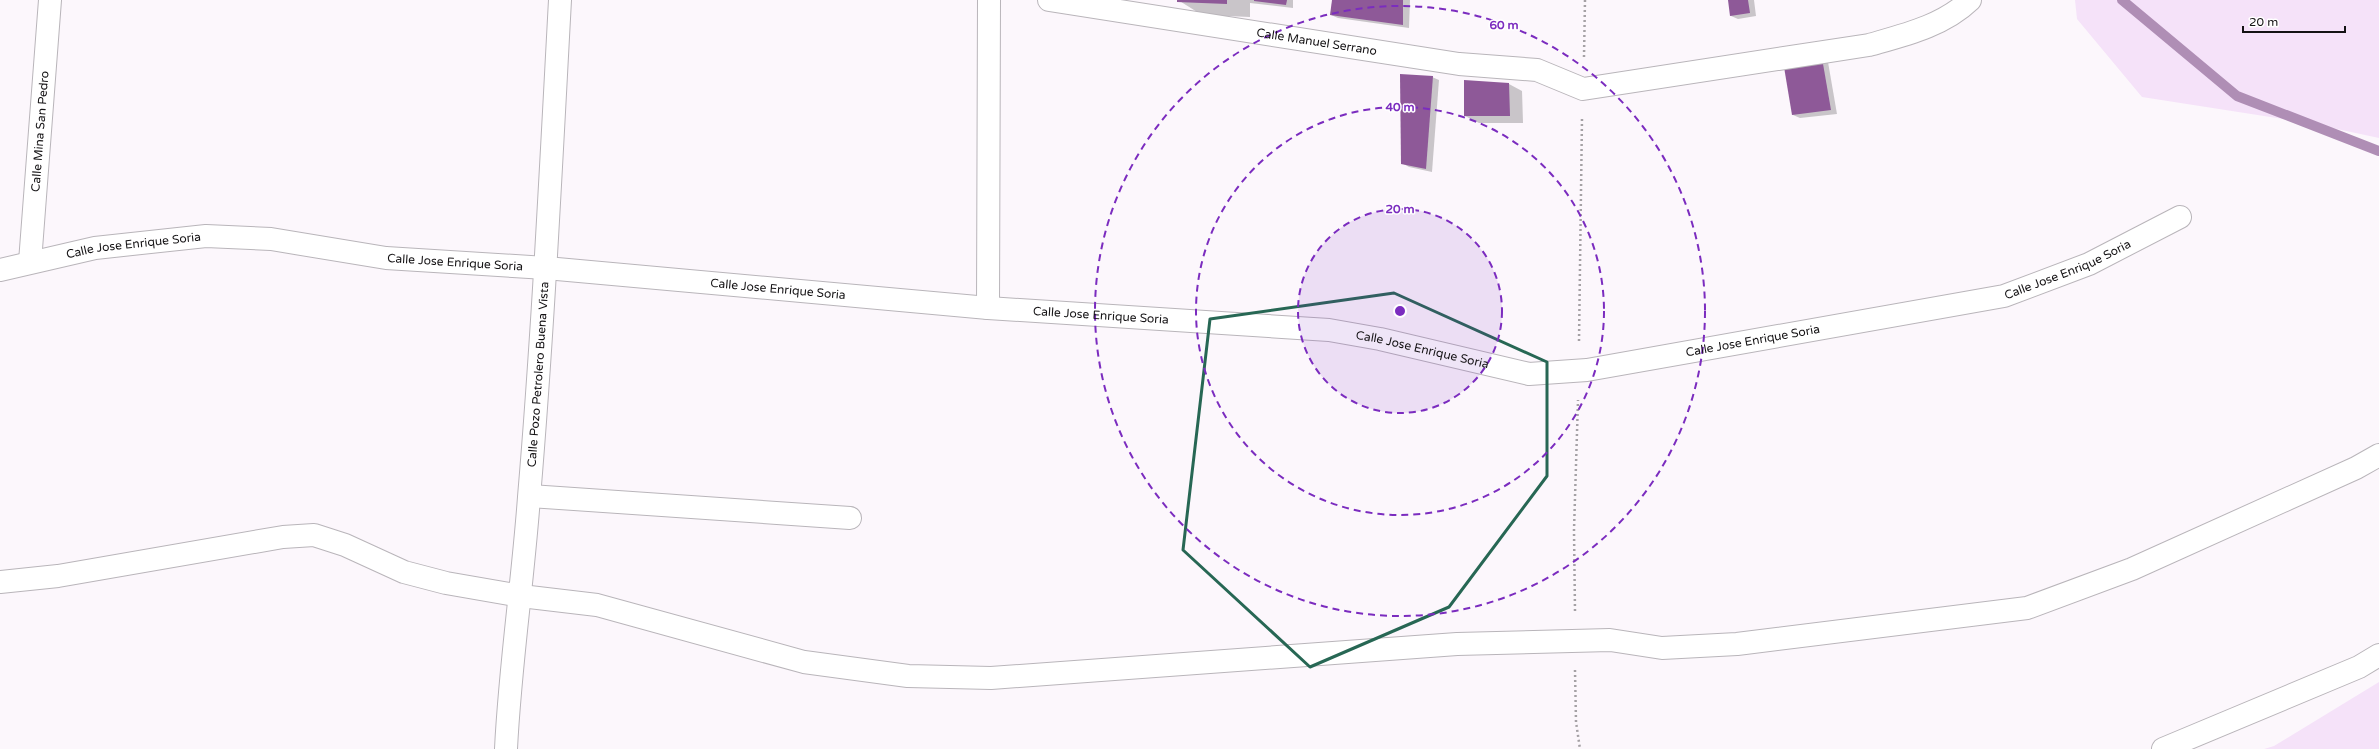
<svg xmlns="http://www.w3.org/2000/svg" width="2379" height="749" font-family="'Varela Round',sans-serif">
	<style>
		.green { fill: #f5e2f9 }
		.shadow { fill: #0003 }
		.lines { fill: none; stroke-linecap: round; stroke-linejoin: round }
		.stream { stroke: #af8eb5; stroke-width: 10 }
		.building { fill: #8e5998 }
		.minor-casing { stroke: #b9b5ba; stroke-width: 24 }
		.path { stroke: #a5a1a5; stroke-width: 2.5; stroke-dasharray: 2 3; stroke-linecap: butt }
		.minor { stroke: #fff; stroke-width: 22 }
		.marked { fill: none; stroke: #276754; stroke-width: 3; stroke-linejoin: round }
		.ring { fill: none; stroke: #7b2cbf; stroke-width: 2; stroke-dasharray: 7 5 }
		.labels { text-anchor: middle; stroke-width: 3; stroke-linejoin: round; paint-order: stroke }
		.street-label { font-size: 12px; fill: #141214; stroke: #fff }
		.centre { fill: #7b2cbf; stroke: #fff; stroke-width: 2 }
		.ring-label { font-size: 12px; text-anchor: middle; font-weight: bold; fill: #7b2cbf; stroke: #fff; stroke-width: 3; stroke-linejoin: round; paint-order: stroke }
	</style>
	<rect width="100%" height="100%" fill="#fcf7fc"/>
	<g class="green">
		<polygon points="2075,0 2379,0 2379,138 2309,123 2142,97 2077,19"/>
		<polygon points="2379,682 2379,749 2264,749 2274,746"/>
	</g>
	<g class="shadow">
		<polygon points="1178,0 1293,0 1293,8 1250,3 1250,17 1202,15"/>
		<polygon points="1333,0 1410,0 1409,28 1338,18 1331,15"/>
		<polygon points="1729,0 1754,0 1756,16 1738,19 1731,16"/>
		<polygon points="1822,59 1828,62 1837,114 1800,118 1793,115"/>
		<polygon points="1432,77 1439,80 1432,172 1409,167 1402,163"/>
		<polygon points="1509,84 1522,91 1523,123 1479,123 1465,116"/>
	</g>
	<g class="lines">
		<polyline class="stream" points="2122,0 2237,96 2379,151"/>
	</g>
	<g class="building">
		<polygon points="1177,0 1227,0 1227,4 1177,2"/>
		<polygon points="1254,0 1287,0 1286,5 1254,1"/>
		<polygon points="1332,0 1403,0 1403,25 1330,15"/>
		<polygon points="1728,0 1748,0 1750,13 1730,16"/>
		<polygon points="1822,58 1831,110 1792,115 1784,67"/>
		<polygon points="1400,74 1433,76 1426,169 1401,164"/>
		<polygon points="1464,80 1509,83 1510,116 1464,116"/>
	</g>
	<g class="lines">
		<g class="minor-casing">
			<g id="minor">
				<path id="s1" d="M1049,0L1459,64L1537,70L1583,89L1869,45C1904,35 1943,26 1970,0"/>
				<path id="s2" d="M30,262L50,0"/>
				<path id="s3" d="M0,270L95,248L206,236L271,239L386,258L546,268L988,308L1329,330L1380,339L1529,374L1587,370L2004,296L2089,264L2180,217"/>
				<polyline points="988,308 989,0"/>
				<polyline points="530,496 850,518"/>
				<polyline points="0,582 58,576 283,537 314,535 345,545 404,572 446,583 521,596 597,605 804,662 908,676 991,678 1457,644 1610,640 1662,648 1737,644 2027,608 2132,569 2356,468 2379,455"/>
				<path id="s4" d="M506,749C510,665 523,581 529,497C543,332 551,166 560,0"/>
				<polyline points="2163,749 2359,667 2379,655"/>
			</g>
		</g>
		<g class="path">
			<polyline points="1584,57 1585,0"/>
			<polyline points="1579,341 1582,118"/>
			<polyline points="1575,611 1574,530 1578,400"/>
			<polyline points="1575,670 1576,722 1580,749"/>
		</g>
		<use href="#minor" class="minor"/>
	</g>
	<path class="marked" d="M1394,293L1547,362V476L1449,607L1310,667L1183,550L1210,319Z"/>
	<circle cx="1400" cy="311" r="102" fill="#7b2cbf" fill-opacity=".12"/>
	<g class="ring">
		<circle cx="1400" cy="311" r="102"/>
		<circle cx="1400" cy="311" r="204"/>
		<circle cx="1400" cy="311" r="305"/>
	</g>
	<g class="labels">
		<g class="street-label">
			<text dy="4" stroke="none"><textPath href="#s1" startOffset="271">Calle Manuel Serrano</textPath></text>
			<text dy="4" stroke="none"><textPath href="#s2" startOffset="131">Calle Mina San Pedro</textPath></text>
			<text dy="4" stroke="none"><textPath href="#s3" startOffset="136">Calle Jose Enrique Soria</textPath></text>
			<text dy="4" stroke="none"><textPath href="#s3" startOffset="460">Calle Jose Enrique Soria</textPath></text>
			<text dy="4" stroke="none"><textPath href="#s3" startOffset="2092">Calle Jose Enrique Soria</textPath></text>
			<text dy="4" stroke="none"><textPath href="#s3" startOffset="784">Calle Jose Enrique Soria</textPath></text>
			<text dy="4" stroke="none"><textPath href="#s3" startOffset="1108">Calle Jose Enrique Soria</textPath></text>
			<text dy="4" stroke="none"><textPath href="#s3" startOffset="1768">Calle Jose Enrique Soria</textPath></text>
			<text dy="4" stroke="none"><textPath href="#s3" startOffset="1432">Calle Jose Enrique Soria</textPath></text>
			<text dy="4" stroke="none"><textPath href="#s4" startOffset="376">Calle Pozo Petrolero Buena Vista</textPath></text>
		</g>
	</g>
	<circle cx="1400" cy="311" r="6" class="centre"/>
	<g class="ring-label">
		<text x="1504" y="29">60 m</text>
		<text x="1400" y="111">40 m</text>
		<text x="1400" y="213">20 m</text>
	</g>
	<path d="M2243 26v6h102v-6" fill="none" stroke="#141214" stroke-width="2"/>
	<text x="2249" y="26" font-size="12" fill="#141214" stroke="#ffffff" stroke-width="3" paint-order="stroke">20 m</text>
</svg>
